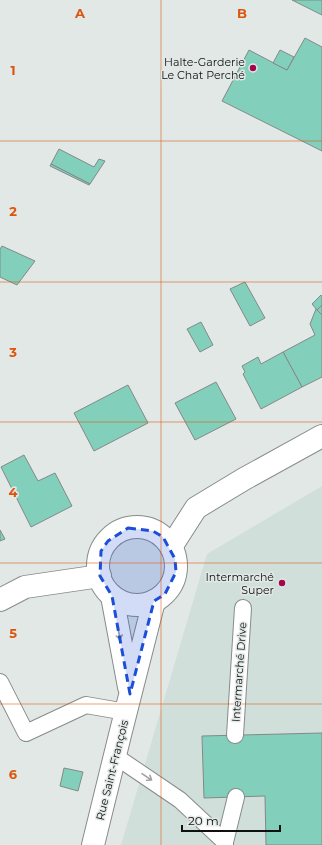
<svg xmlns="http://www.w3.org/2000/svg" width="322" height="845" font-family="Montserrat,sans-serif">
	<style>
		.built { fill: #d0dfda }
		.building { fill: #82cfbb; stroke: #848988 }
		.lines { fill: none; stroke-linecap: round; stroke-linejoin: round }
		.service-casing { stroke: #878c8b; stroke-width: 18 }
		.minor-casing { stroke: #878c8b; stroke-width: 24 }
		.secondary-casing { stroke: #878c8b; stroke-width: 24 }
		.service { stroke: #fff; stroke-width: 16 }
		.minor { stroke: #fff; stroke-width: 22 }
		.secondary { stroke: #fff; stroke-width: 22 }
		.oneway { stroke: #9fa0a0 }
		.marked { fill: #1d4ed8; fill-opacity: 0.2; stroke: #1d4ed8; stroke-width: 3; stroke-dasharray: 8 5; stroke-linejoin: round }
		.grid { fill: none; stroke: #dd550c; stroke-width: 1; stroke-opacity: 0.55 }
		.poi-dot { fill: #a0074c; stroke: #e2e8e6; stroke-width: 1.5 }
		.labels { text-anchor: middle; stroke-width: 3; stroke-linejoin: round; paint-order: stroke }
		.poi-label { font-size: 11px; fill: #0f1111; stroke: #e2e8e6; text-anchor: end }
		.street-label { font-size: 11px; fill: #0f1111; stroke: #e2e8e6 }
		.grid-label { font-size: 13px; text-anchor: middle; font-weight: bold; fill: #dd550c; stroke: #e2e8e6; stroke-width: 3; stroke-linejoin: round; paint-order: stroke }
	</style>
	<rect width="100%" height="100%" fill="#e2e8e6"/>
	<polygon class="built" points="322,486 322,845 121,845 207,554"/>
	<g class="building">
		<polygon points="292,0 322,0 322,15"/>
		<polygon points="305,38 322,47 322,151 222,101 249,50 287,70"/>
		<polygon points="280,50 294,57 287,70 273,63"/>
		<polygon points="59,149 94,167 99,159 105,161 90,184 51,164"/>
		<polygon points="51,164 90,184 89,185 50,166"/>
		<polygon points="2,246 35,261 17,285 0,277 0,249"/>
		<polygon points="245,282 265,318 250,326 230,289"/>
		<polygon points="321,295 322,297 322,305 317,310 312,304"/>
		<polygon points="322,305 322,315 317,310"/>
		<polygon points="316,309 322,315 322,377 302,387 283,352 315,335 310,324"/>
		<polygon points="201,322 213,345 200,352 187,329"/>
		<polygon points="283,352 302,387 261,409 243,374 245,372 242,366 258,357 261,364"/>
		<polygon points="216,382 236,419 195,440 175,403"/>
		<polygon points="128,385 148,423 94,451 74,413"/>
		<polygon points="24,455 38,481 55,473 72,506 31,527 1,467"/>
		<polygon points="0,530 5,539 0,541"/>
		<polygon points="322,733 322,845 266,845 265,796 204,798 202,736"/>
		<polygon points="64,768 83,772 78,791 60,786"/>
	</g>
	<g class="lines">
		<g class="service-casing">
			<g id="service">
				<polyline points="0,682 26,733 86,705 126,712"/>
				<polyline points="235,735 243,608"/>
				<polyline points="115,756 180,800 225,842 225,845"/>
				<polyline points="225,842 236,797"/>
			</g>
		</g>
		<g class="minor-casing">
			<g id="minor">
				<polyline points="112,596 129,687"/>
				<polyline points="93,845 120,735 154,601"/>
			</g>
		</g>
		<g class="secondary-casing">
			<g id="secondary">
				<circle cx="137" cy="566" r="39"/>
				<polyline points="171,547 196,508 244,479 322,436"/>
				<polyline points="0,600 25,587 100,576"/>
			</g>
		</g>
		<use href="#service" class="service"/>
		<use href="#minor" class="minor"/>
		<use href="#secondary" class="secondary"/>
	</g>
	<defs><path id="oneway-shaft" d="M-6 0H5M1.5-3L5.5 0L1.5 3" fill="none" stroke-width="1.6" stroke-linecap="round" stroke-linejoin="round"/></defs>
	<g class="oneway">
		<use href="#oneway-shaft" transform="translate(119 634) rotate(80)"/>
		<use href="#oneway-shaft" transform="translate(147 777) rotate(34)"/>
	</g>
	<path class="marked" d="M128,528L153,531L163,537L175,559L176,572L165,594L154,601L130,694L112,596L100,576L101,551L108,541Z"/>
	<path class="grid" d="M161,0V845M0,141H322M0,282H322M0,422H322M0,563H322M0,704H322"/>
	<g class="poi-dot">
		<circle cx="253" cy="68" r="4"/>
		<circle cx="282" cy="583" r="4"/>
	</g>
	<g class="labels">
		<g class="poi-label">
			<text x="245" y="66">Halte-Garderie<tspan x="245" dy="13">Le Chat Perché</tspan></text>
			<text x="274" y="581">Intermarché<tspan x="274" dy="13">Super</tspan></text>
		</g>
		<g class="street-label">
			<text transform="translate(239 672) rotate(-86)" y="4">Intermarché Drive</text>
			<text transform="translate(112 770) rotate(-76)" y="4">Rue Saint-François</text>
		</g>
	</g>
	<g class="grid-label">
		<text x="80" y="18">A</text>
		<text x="242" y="18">B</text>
		<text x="13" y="75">1</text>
		<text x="13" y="216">2</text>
		<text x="13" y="357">3</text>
		<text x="13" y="497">4</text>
		<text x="13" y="638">5</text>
		<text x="13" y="779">6</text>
	</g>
	<path d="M182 825v6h98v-6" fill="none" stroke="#0f1111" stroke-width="2"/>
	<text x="188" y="825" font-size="12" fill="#0f1111" stroke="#e2e8e6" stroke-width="3" paint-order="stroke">20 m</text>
</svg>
